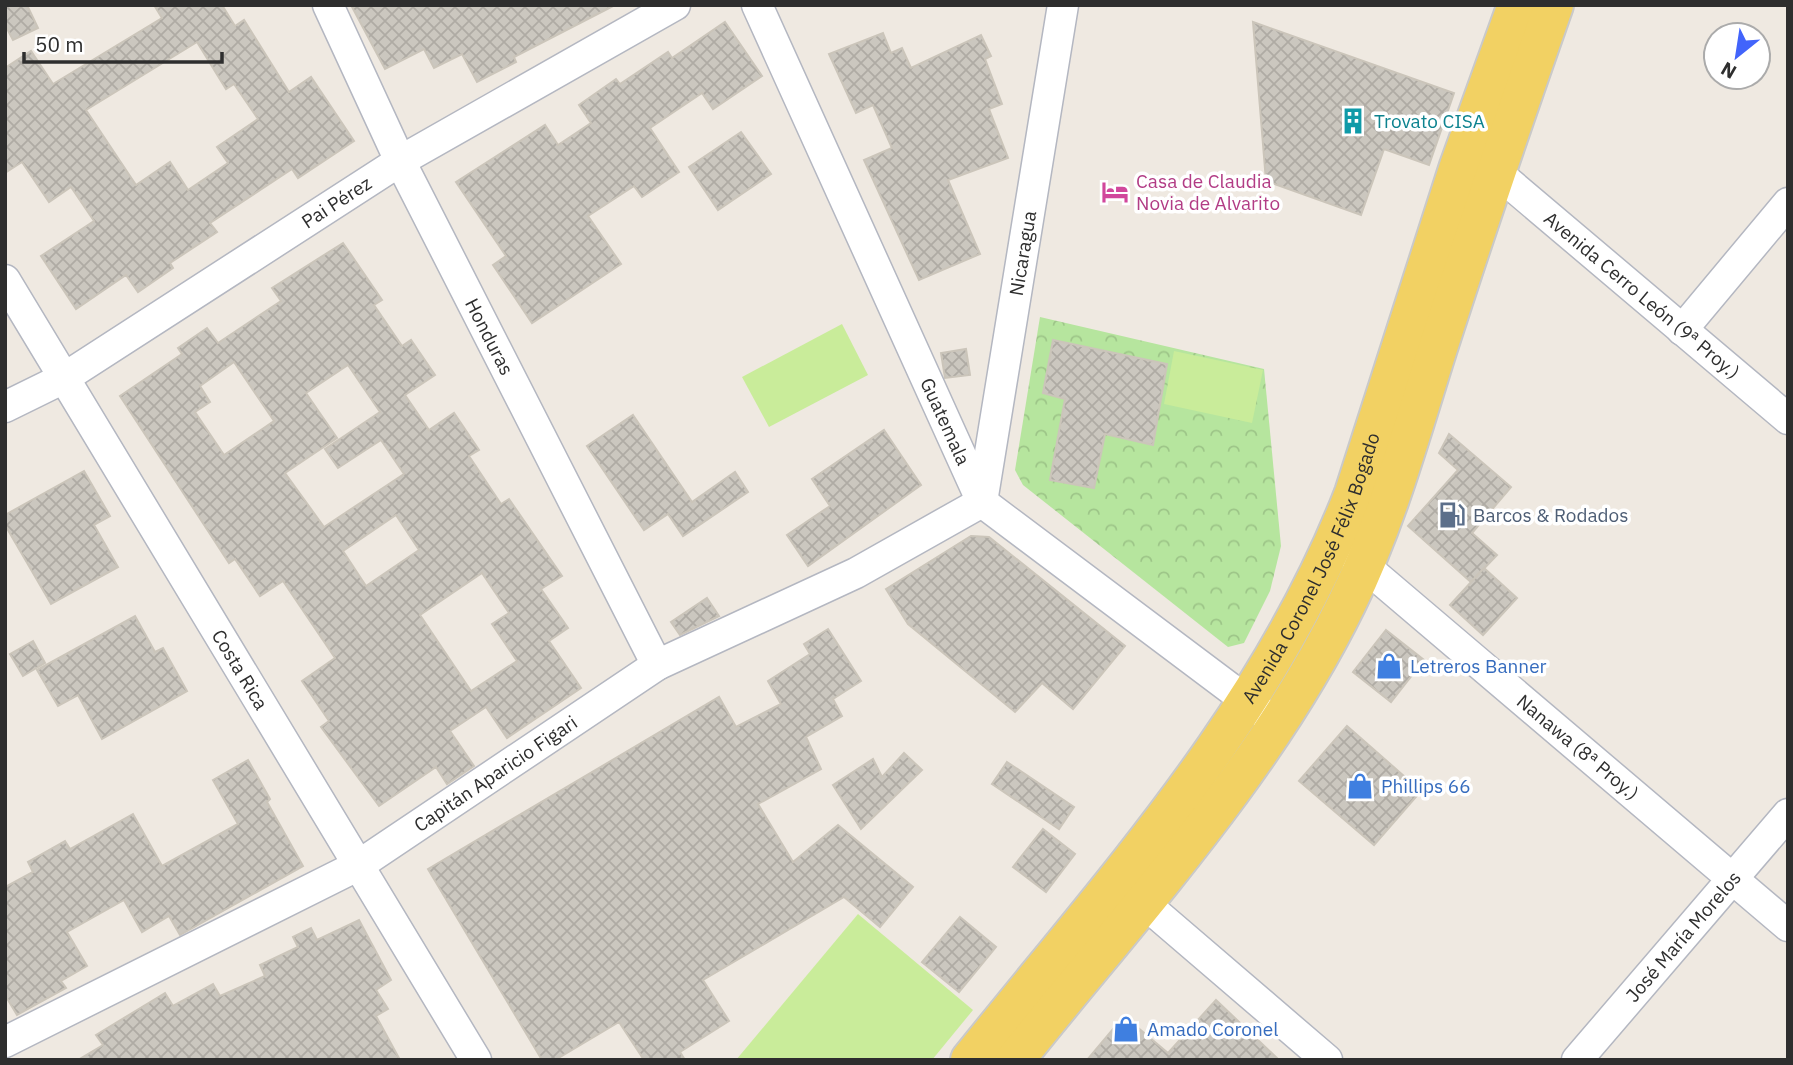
<svg xmlns="http://www.w3.org/2000/svg" width="1793" height="1065" font-family="'IBM Plex Sans',sans-serif">
	<style>
		.park { fill: url(#park-crowns) }
		.pitch { fill: #c9ec9a }
		.building { fill: url(#building-cross-hatch); stroke: #cbc5ba; stroke-width: 2; fill-rule: evenodd }
		.lines { fill: none; stroke-linecap: round; stroke-linejoin: round }
		.minor-casing { stroke: #b4b7c1; stroke-width: 33 }
		.primary-casing { stroke: #c9c9c9; stroke-width: 42 }
		.minor { stroke: #fff; stroke-width: 30 }
		.primary { stroke: #f2d163; stroke-width: 38 }
		.labels { text-anchor: middle; stroke-width: 7; stroke-linejoin: round; paint-order: stroke }
		.culture-label { font-size: 19px; fill: #0d838f; stroke: #fff; text-anchor: start }
		.hotel-label { font-size: 19px; fill: #b23c85; stroke: #fff; text-anchor: start }
		.street-label { font-size: 19px; fill: #2e2e2e; stroke: #fff }
		.service-label { font-size: 19px; fill: #4e5e75; stroke: #fff; text-anchor: start }
		.shop-label { font-size: 19px; fill: #366cbe; stroke: #fff; text-anchor: start }
	</style>
	<defs>
		<pattern id="park-crowns" width="20" height="18" patternUnits="userSpaceOnUse" patternTransform="scale(1.75)"><rect width="20" height="18" fill="#b6e59e"/><path d="M2 6a3 3 0 1 1 6 0M12 15a3 3 0 1 1 6 0" fill="none" stroke="#9dc588"/></pattern>
		<pattern id="building-cross-hatch" width="8" height="8" patternUnits="userSpaceOnUse" patternTransform="scale(1.75)"><rect width="8" height="8" fill="#cbc7bf"/><path d="M0 0l8 8M0 8l8-8" fill="none" stroke="#afaba4"/></pattern>
	</defs>
	<rect width="100%" height="100%" fill="#efe9e1"/>
	<polygon class="park" points="1040,317 1264,369 1281,546 1270,591 1244,643 1228,647 1023,485 1015,470"/>
	<g class="pitch">
		<polygon points="842,324 868,375 769,427 742,377"/>
		<polygon points="1174,351 1263,370 1252,423 1164,404"/>
		<polygon points="858,914 973,1010 932,1060 736,1060"/>
	</g>
	<g class="building">
		<polygon points="5,5 27,5 38,28 13,40 5,25"/>
		<path d="M154,5H222L235,26L244,20L289,92L311,77L354,141L298,178L292,169L210,223L217,232L170,263L173,268L138,292L126,275L76,309L41,256L94,221L71,187L49,202L22,162L5,173V68L31,51L53,84L162,18ZM197,42L226,89L234,84L258,119L217,147L228,163L188,190L170,162L136,185L86,110Z"/>
		<polygon points="351,5 615,5 514,57 516,62 477,82 462,54 434,68 424,49 385,69"/>
		<polygon points="725,22 762,76 713,109 702,93 650,128 679,172 642,197 634,186 588,216 621,264 532,323 493,265 506,256 456,182 545,125 558,145 591,123 579,105 616,79 620,84 668,52 672,58"/>
		<polygon points="1253,22 1454,93 1429,165 1384,149 1361,215 1266,181"/>
		<polygon points="883,33 891,53 902,48 911,68 981,35 991,56 985,59 1002,104 989,109 1008,158 948,180 980,254 919,280 864,160 892,148 873,105 856,113 829,54"/>
		<polygon points="741,132 771,174 718,210 689,167"/>
		<path d="M343,243L382,300L374,305L402,346L411,340L435,375L405,395L429,430L454,413L479,450L469,456L501,504L509,499L562,576L541,589L568,628L549,641L581,688L507,738L486,707L450,731L474,766L447,784L436,767L379,806L321,727L329,721L302,681L335,658L283,581L260,596L235,559L229,563L120,396L182,354L178,348L207,328L218,343L281,301L272,288ZM234,362L274,421L224,455L195,412L210,402L200,386ZM348,365L380,412L325,449L338,468L381,440L404,474L324,527L285,473L337,438L306,393ZM396,515L419,550L366,586L343,551ZM482,573L509,613L492,624L517,661L471,691L420,615Z"/>
		<polygon points="1053,340 1167,364 1153,445 1105,434 1094,488 1050,480 1065,399 1043,393"/>
		<polygon points="966,349 970,375 945,378 941,353"/>
		<polygon points="633,415 692,502 735,472 748,492 683,536 668,514 644,530 587,446"/>
		<polygon points="884,430 921,485 808,566 787,535 830,506 812,479"/>
		<polygon points="1449,434 1511,487 1472,533 1497,555 1471,582 1408,526 1458,470 1439,453"/>
		<polygon points="84,471 110,516 94,525 118,567 51,604 5,525 5,515"/>
		<polygon points="971,536 989,537 1125,646 1073,709 1042,683 1015,712 908,624 886,589"/>
		<polygon points="1484,568 1517,598 1483,635 1450,605"/>
		<polygon points="707,598 719,616 680,635 671,622"/>
		<polygon points="135,616 155,652 163,648 187,691 102,739 78,695 58,706 37,670"/>
		<polygon points="828,629 861,681 833,699 842,716 806,737 821,769 758,804 793,862 838,825 913,887 880,927 844,897 703,980 729,1021 680,1052 685,1060 644,1060 619,1022 555,1060 542,1060 428,869 719,697 736,727 781,704 768,681 810,654 804,644"/>
		<polygon points="1386,630 1424,660 1391,702 1353,672"/>
		<polygon points="33,641 45,663 23,676 10,654"/>
		<polygon points="1347,726 1421,791 1374,845 1299,781"/>
		<polygon points="904,753 922,770 861,829 833,785 873,759 882,777"/>
		<polygon points="248,760 270,799 267,802 303,866 180,935 169,916 142,932 124,900 67,932 87,966 61,981 66,988 17,1015 5,995 5,887 33,872 28,862 65,841 70,849 133,814 162,866 238,824 213,780"/>
		<polygon points="1007,762 1074,807 1059,829 992,784"/>
		<polygon points="1043,829 1075,854 1046,892 1013,867"/>
		<polygon points="960,917 996,947 959,992 922,962"/>
		<polygon points="359,920 391,980 376,990 388,1009 376,1016 400,1060 78,1060 103,1045 96,1035 165,993 173,1006 213,984 220,996 265,976 260,965 298,947 293,937 311,928 317,940"/>
		<polygon points="1216,1000 1279,1060 1087,1060 1124,1016 1168,1053"/>
	</g>
	<g class="lines">
		<g class="minor-casing">
			<g id="minor">
				<path id="s1" d="M328,5L400,161L657,665"/>
				<path id="s2" d="M757,5L982,502L1263,713"/>
				<polyline points="1495,171 1788,419"/>
				<path id="s3" d="M5,280L476,1060"/>
				<polyline points="1682,330 1788,203"/>
				<path id="s4" d="M5,407L64,378L400,161L675,5"/>
				<path id="s5" d="M982,502L1063,5"/>
				<polyline points="1348,552 1788,926"/>
				<polyline points="1144,903 1327,1060"/>
				<path id="s6" d="M5,1042L359,865L657,665L856,573L982,502"/>
				<path id="s7" d="M1577,1060L1788,814"/>
			</g>
		</g>
		<g class="primary-casing">
			<g id="primary">
				<path id="s8" d="M970,1060C1115,879 1269,713 1354,493L1459,166L1517,5"/>
				<path d="M1015,1060C1132,913 1264,773 1347,603C1387,522 1411,433 1438,348C1475,233 1514,119 1554,5"/>
			</g>
		</g>
		<use href="#minor" class="minor"/>
		<use href="#primary" class="primary"/>
	</g>
	<defs>
		<g id="building-bare" transform="scale(2.1)"><path d="M-4-6H4V6H1V3H-1V6H-4ZM-2.5-4.3h1.7v1.8h-1.7ZM.8-4.3h1.7v1.8H.8ZM-2.5-1h1.7V.8h-1.7ZM.8-1h1.7V.8H.8Z" fill="#0f9aa8" stroke="#fff" stroke-width="2.5" paint-order="stroke"/></g>
		<g id="hotel-bare" transform="scale(2.1)"><path d="M-6-4.5h1.5V1H6V5H4.5V3h-9V5H-6ZM-4 0a1.8 1.8 0 1 1 3.6 0ZM.5 0V-2.5h3Q6-2.5 6 0Z" fill="#d1479c" stroke="#fff" stroke-width="2.5" paint-order="stroke"/></g>
		<g id="fuel-bare" transform="scale(2.1)"><path d="M-5.5-6h7V0h2V4h1.3V-2.5L3-4.5l.8-.8L6-3V5H2.5V1h-1V6h-7ZM-4.2-4.7v3.2H.2V-4.7Z" fill="#5c6f8a" stroke="#fff" stroke-width="2.5" paint-order="stroke"/></g>
		<g id="shop-bare" transform="scale(2.1)"><path d="M-5-2.5h2.3a2.7 3.5 0 0 1 5.4 0H5L5.5 6h-11ZM-1.5-2.5h3a1.5 2.3 0 0 0-3 0Z" fill="#3f7fe0" stroke="#fff" stroke-width="2.5" paint-order="stroke"/></g>
	</defs>
	<g fill-rule="evenodd">
		<use href="#building-bare" x="1353" y="121"/>
		<use href="#hotel-bare" x="1115" y="192"/>
		<use href="#fuel-bare" x="1452" y="515"/>
		<use href="#shop-bare" x="1389" y="666"/>
		<use href="#shop-bare" x="1360" y="786"/>
		<use href="#shop-bare" x="1126" y="1029"/>
	</g>
	<g class="labels">
		<g class="culture-label">
			<text x="1374" y="128">Trovato CISA</text>
		</g>
		<g class="hotel-label">
			<text x="1136" y="188">Casa de Claudia<tspan x="1136" dy="22">Novia de Alvarito</tspan></text>
		</g>
		<g class="street-label">
			<text dy="7" stroke="none"><textPath href="#s4" startOffset="390">Pai Pérez</textPath></text>
			<text dy="7" stroke="none"><textPath href="#s5" startOffset="252">Nicaragua</textPath></text>
			<text transform="translate(1642 295) rotate(40)" y="7">Avenida Cerro León (9ª Proy.)</text>
			<text dy="7" stroke="none"><textPath href="#s1" startOffset="369">Honduras</textPath></text>
			<text dy="7" stroke="none"><textPath href="#s2" startOffset="457">Guatemala</textPath></text>
			<text dy="7" stroke="none"><textPath href="#s8" startOffset="602">Avenida Coronel José Félix Bogado</textPath></text>
			<text dy="7" stroke="none"><textPath href="#s3" startOffset="455">Costa Rica</textPath></text>
			<text transform="translate(1578 747) rotate(40)" y="7">Nanawa (8ª Proy.)</text>
			<text dy="7" stroke="none"><textPath href="#s6" startOffset="560">Capitán Aparicio Figari</textPath></text>
			<text dy="7" stroke="none"><textPath href="#s7" startOffset="163">José María Morelos</textPath></text>
		</g>
		<g class="service-label">
			<text x="1473" y="522">Barcos &amp; Rodados</text>
		</g>
		<g class="shop-label">
			<text x="1410" y="673">Letreros Banner</text>
			<text x="1381" y="793">Phillips 66</text>
			<text x="1147" y="1036">Amado Coronel</text>
		</g>
	</g>
	<rect width="1793" height="1065" fill="none" stroke="#2e2e2e" stroke-width="14"/>
	<g transform="translate(1737 56) rotate(210)"><circle r="33" fill="#ffffff" stroke="#ababab" stroke-width="2"/>
	<path d="M0-5L12 26L0 18L-12 26Z" fill="#4264fb"/>
	<text y="-10" font-size="19" font-weight="bold" text-anchor="middle" fill="#2e2e2e">N</text>
	</g>
	<path d="M24 52v10h198v-10" fill="none" stroke="#2e2e2e" stroke-width="3.5"/>
	<text x="35" y="52" font-size="21" fill="#2e2e2e" stroke="#ffffff" stroke-width="5" paint-order="stroke">50 m</text>
</svg>
